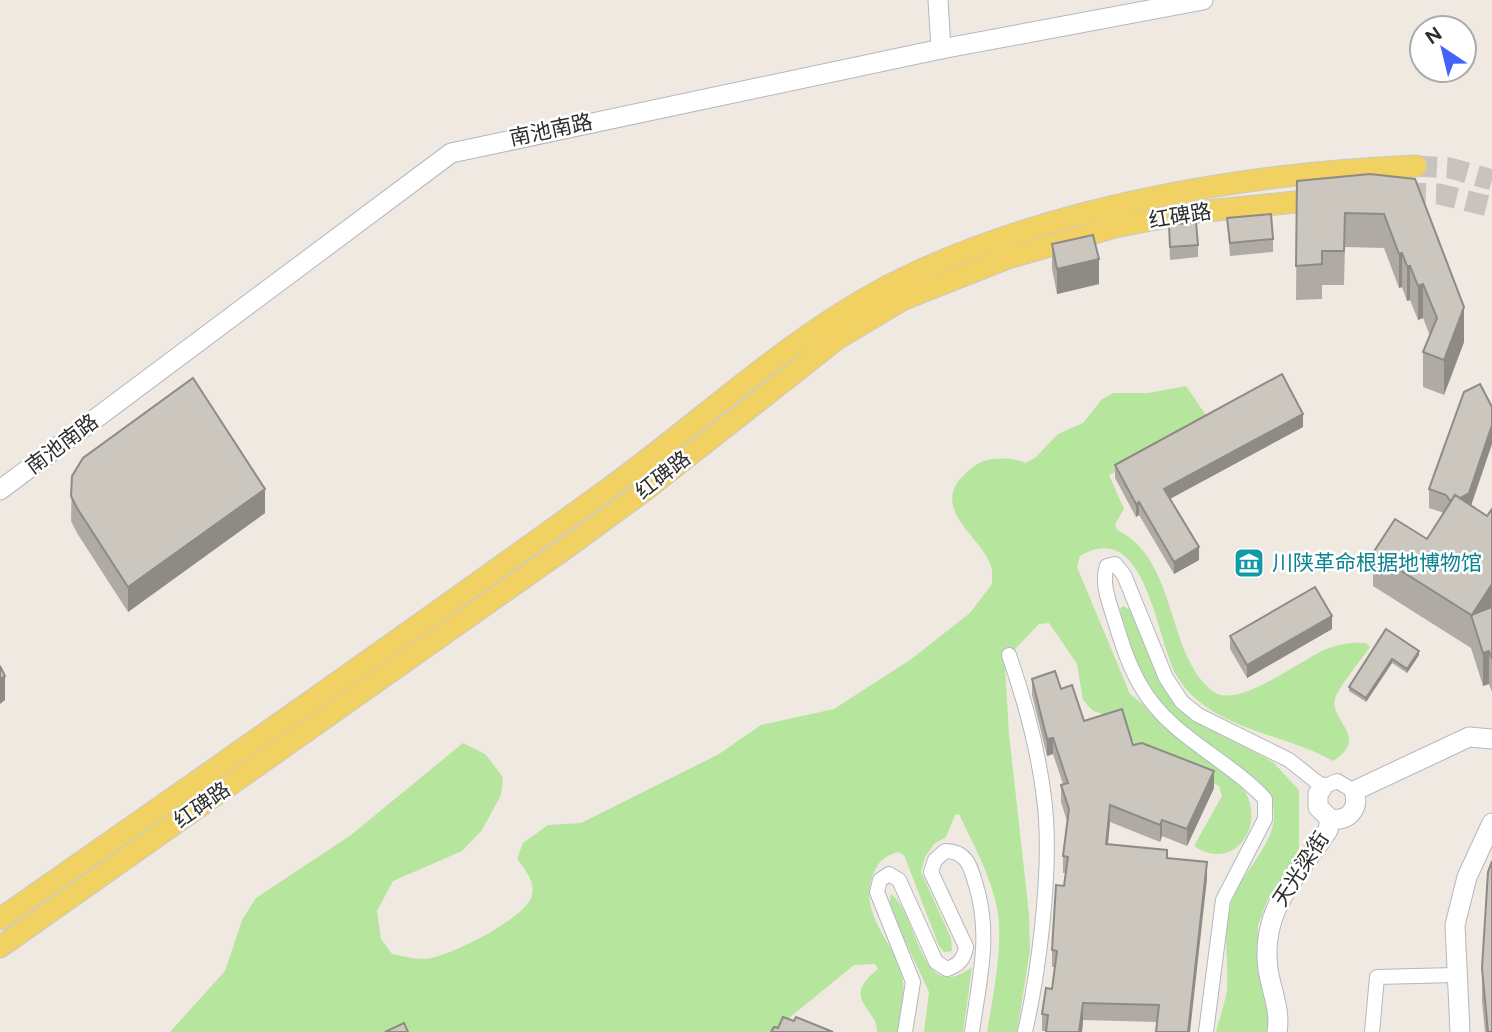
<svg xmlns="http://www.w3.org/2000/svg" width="1492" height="1032" font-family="Figtree,'Noto Sans SC',sans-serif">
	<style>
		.green { fill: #b6e59e }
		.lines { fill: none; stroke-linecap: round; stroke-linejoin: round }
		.primary-tunnel { stroke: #c8c4bd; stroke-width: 21; stroke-dasharray: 21 10; stroke-linecap: butt }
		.street-casing { stroke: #b4b7c1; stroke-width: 16 }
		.secondary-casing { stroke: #b4b7c1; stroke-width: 21 }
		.primary-casing { stroke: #c9c9c9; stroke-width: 23 }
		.street { stroke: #fff; stroke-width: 14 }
		.secondary { stroke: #fff; stroke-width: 19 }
		.primary { stroke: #f2d163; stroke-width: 21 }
		.wall { fill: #afaba4 }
		.shaded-wall { fill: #8e8b86 }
		.building { fill: #cbc7bf; stroke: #8e8b86; stroke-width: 2 }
		.labels { text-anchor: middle; stroke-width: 5; stroke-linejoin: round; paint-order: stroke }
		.street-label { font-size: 21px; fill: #2e2e2e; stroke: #fff }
		.culture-label { font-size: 21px; fill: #0d838f; stroke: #fff; text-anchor: start }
	</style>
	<rect width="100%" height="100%" fill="#efe9e1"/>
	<g class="green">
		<path d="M1186,386L1210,421L1109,475L1124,509L1115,524L1117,530C1179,560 1165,656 1214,692C1237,709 1300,661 1324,650C1338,644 1351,642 1366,643L1370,647C1361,660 1340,685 1335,699C1329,721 1371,737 1333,761C1284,733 1211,730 1178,678C1156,644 1148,516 1080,556L1077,567L1130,694L1237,782C1272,815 1238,876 1194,846L1222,796L1219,786L1137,746L1116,718L1093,711L1083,700L1077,664L1049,623L1039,624L1015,649L1005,668L1009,734L1029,914L1030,950L1017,1032H987C993,995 1005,940 996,903C989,872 972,842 959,814L955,815L946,837L934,844L925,857L921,872L951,938L952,951L944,952L939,946L904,855L898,852C887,855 879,860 874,872C855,916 898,942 903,983C905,999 901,1016 898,1032H877C878,1007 839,1000 878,969L875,964L854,965L772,1032H170L225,971L242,920L256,898L351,835L463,743L485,754L503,777L501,795L482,830L462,851L393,881L377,911L381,939L392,954C402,956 414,959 424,959C448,958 522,920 531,898C537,884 525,869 517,859L523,843L548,825L581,823L719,754L761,725L834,709L910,660L970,613L992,584C992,578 993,568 990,563C979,536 929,507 965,474C973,466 981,460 993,459C1005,458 1014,458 1025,463L1035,458L1058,434L1083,423L1102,399L1113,393H1148Z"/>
		<path d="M1123,606L1131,610L1195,720L1273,762L1299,790V854L1267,901L1258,925V956L1269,1003V1032H1216C1219,1019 1225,1004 1227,990C1229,962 1221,925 1233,898C1248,861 1288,834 1269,793C1233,760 1174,731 1150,690C1135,665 1128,637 1120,609Z"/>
		<path d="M891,894C919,915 919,1007 972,967L963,1032H924L929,992L889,906Z"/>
	</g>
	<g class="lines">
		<g class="primary-tunnel">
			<polyline points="1416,166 1450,168 1492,180"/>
			<polyline points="1405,193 1439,194 1492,207"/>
		</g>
		<g class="street-casing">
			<g id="street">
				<path d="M1009,655C1026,704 1042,765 1046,818C1050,879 1039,971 1025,1032"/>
				<path d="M905,1032L913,982L877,892L880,880L889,874L899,880L936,962L947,969C959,965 964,959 966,947L931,872L935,860L945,851C965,851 970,864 975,882C992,934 979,980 972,1032"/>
				<path d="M1206,1032L1223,900L1265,819V799C1228,759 1170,736 1142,688C1129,667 1121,641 1114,618C1109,602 1101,582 1107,566L1115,564L1124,575L1166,678L1182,702L1198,715L1289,760L1323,787L1337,781L1354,791"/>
				<polyline points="1372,1032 1377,977 1455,975"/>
			</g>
		</g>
		<g class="secondary-casing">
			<g id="secondary">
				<polyline points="938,0 941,49"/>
				<polyline points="0,490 451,153 941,49 1203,0"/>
				<polyline points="1323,787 1318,794 1318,807 1330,819"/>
				<path d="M1277,1032C1281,1010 1271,990 1268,969C1260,909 1297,877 1328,830L1330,819C1349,822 1360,808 1354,791L1469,737L1492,739"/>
				<polyline points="1460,1032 1455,925 1467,877 1492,823"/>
			</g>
		</g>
		<g class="primary-casing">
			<g id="primary">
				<path d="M0,919C202,778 404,637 604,492C699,424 793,333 898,281C1050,206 1247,173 1416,166"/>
				<polyline points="0,947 566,548 644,491 837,339 904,299 1008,258 1115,227 1187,213 1325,199"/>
			</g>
		</g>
		<use href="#street" class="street"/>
		<use href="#secondary" class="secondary"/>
		<use href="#primary" class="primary"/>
	</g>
	<g class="wall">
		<polygon points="1370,174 1464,342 1444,395 1423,387 1423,352 1430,336 1423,318 1418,320 1410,300 1407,301 1402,287 1399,288 1384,248 1345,247 1344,285 1322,285 1322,299 1296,300 1297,181"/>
		<polygon points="1227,218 1273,239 1273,252 1230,256"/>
		<polygon points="1169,225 1198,245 1198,257 1170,260"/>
		<polygon points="1052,244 1099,284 1057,294 1052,269"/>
		<polygon points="1464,392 1471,505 1487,516 1492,509 1492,692 1489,684 1483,686 1471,648 1373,586 1373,553 1427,539 1444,513 1429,508 1429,489"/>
		<polygon points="1303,427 1170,499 1199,560 1174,574 1139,515 1136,517 1115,478 1115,465"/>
		<polygon points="72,476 265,513 128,612 77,533 71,521"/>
		<polygon points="1332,629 1247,678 1230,649 1230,636"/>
		<polygon points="1386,629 1419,655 1407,673 1392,663 1366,702 1349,691 1349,687"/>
		<polygon points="1032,679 1061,689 1084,721 1214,788 1187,846 1162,836 1160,842 1110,822 1108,844 1167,858 1207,879 1157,1022 1083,1020 1082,1032 1046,1032 1046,1031 1042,1031 1042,1014 1052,989 1055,967 1052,967 1052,950 1066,873 1063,873 1063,856 1067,821 1061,802 1061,785 1063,784 1053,754 1047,756 1032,695"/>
		<polygon points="1482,968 1492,1032 1485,1032 1482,1002"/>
	</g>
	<g class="shaded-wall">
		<polygon points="1402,253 1402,287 1399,288 1399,254"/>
		<polygon points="1099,259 1099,284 1057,294 1057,269"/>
		<polygon points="1407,266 1410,266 1410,300 1407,301"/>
		<polygon points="1423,284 1423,318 1418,320 1418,286"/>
		<polygon points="1464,307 1464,342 1444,395 1444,360"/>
		<polygon points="1303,414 1303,427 1164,502 1164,489"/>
		<polygon points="1492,425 1492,444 1469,512 1452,503"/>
		<polygon points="265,489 265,513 128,612 128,587"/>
		<polygon points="1139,502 1139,515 1136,517 1136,504"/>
		<polygon points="1199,547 1199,560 1174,574 1174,562"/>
		<polygon points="1492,584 1492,616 1472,615"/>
		<polygon points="1332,616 1332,629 1247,678 1247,665"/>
		<polygon points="1419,651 1419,655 1407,673 1407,669"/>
		<polygon points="1489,651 1489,684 1483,686 1483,653"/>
		<polygon points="1392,659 1392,663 1366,702 1366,698"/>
		<polygon points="5,676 5,700 0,704 0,679"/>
		<polygon points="1053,738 1053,754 1047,756 1047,739"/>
		<polygon points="1214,771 1214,788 1187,846 1187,829"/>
		<polygon points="1110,805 1110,822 1106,861 1106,844"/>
		<polygon points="1162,820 1162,836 1160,842 1160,825"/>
		<polygon points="1207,862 1207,879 1190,1032 1188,1032"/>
		<polygon points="1083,1003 1083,1020 1082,1032 1079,1032"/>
	</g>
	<g class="building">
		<polygon points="1370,174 1415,179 1464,307 1444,360 1423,352 1437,318 1423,284 1418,286 1410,266 1407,266 1402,253 1399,254 1384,214 1345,213 1344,251 1322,251 1322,264 1296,266 1297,181"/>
		<polygon points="1271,214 1273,239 1230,243 1227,218"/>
		<polygon points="1196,222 1198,245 1170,247 1169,225"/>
		<polygon points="1093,235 1099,259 1057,269 1052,244"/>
		<polygon points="1282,374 1303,414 1164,489 1199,547 1174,562 1139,502 1136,504 1115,465"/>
		<polygon points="193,378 265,489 128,587 77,508 71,496 72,476 83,458"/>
		<polygon points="1480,384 1492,407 1492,425 1469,493 1460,498 1455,495 1451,502 1446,495 1429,489 1464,392"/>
		<polygon points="1455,495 1487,516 1492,509 1492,584 1472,615 1492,607 1492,659 1489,651 1483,653 1471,615 1373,553 1395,519 1427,539"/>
		<polygon points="1315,587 1332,616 1247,665 1230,636"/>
		<polygon points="1386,629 1419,651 1407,669 1392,659 1366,698 1349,687"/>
		<polygon points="0,666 5,676 0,679"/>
		<polygon points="1055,671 1061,689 1072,685 1084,721 1122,709 1133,745 1142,743 1214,771 1187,829 1162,820 1160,825 1110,805 1106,844 1167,850 1167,858 1207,862 1188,1032 1156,1032 1159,1005 1083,1003 1079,1032 1046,1032 1048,1015 1042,1014 1046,988 1052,989 1057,951 1052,950 1056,885 1064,886 1068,857 1063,856 1069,809 1061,785 1068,783 1053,738 1047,739 1032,679"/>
		<polygon points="1492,861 1492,1032 1488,1032 1482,968 1488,872"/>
		<polygon points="783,1017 794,1021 796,1017 833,1032 771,1032 774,1027 778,1028"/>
		<polygon points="404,1023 408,1032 385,1032"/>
	</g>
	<defs>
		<g id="museum-square" transform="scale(1.575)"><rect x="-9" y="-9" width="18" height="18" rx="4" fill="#0f9aa8" stroke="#fff"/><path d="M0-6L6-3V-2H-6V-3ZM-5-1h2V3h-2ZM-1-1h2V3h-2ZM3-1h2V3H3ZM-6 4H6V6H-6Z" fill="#fff"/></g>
	</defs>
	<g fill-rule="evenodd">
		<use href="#museum-square" x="1249" y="563"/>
	</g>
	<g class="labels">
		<g class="street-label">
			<text transform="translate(551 130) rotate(-12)" y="7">南池南路</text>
			<text transform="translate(1180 216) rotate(-9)" y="7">红碑路</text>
			<text transform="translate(62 444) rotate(-37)" y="7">南池南路</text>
			<text transform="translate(663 475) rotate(-38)" y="7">红碑路</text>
			<text transform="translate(202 805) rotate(-35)" y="7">红碑路</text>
			<text transform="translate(1301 869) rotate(-57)" y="7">天光梁街</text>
		</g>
		<g class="culture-label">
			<text x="1272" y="570">川陕革命根据地博物馆</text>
		</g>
	</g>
	<g transform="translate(1443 49) rotate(325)"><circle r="33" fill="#ffffff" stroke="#ababab" stroke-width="2"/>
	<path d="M0-5L12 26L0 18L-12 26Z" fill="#4264fb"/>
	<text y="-10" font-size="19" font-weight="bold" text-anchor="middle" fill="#2e2e2e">N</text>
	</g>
</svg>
